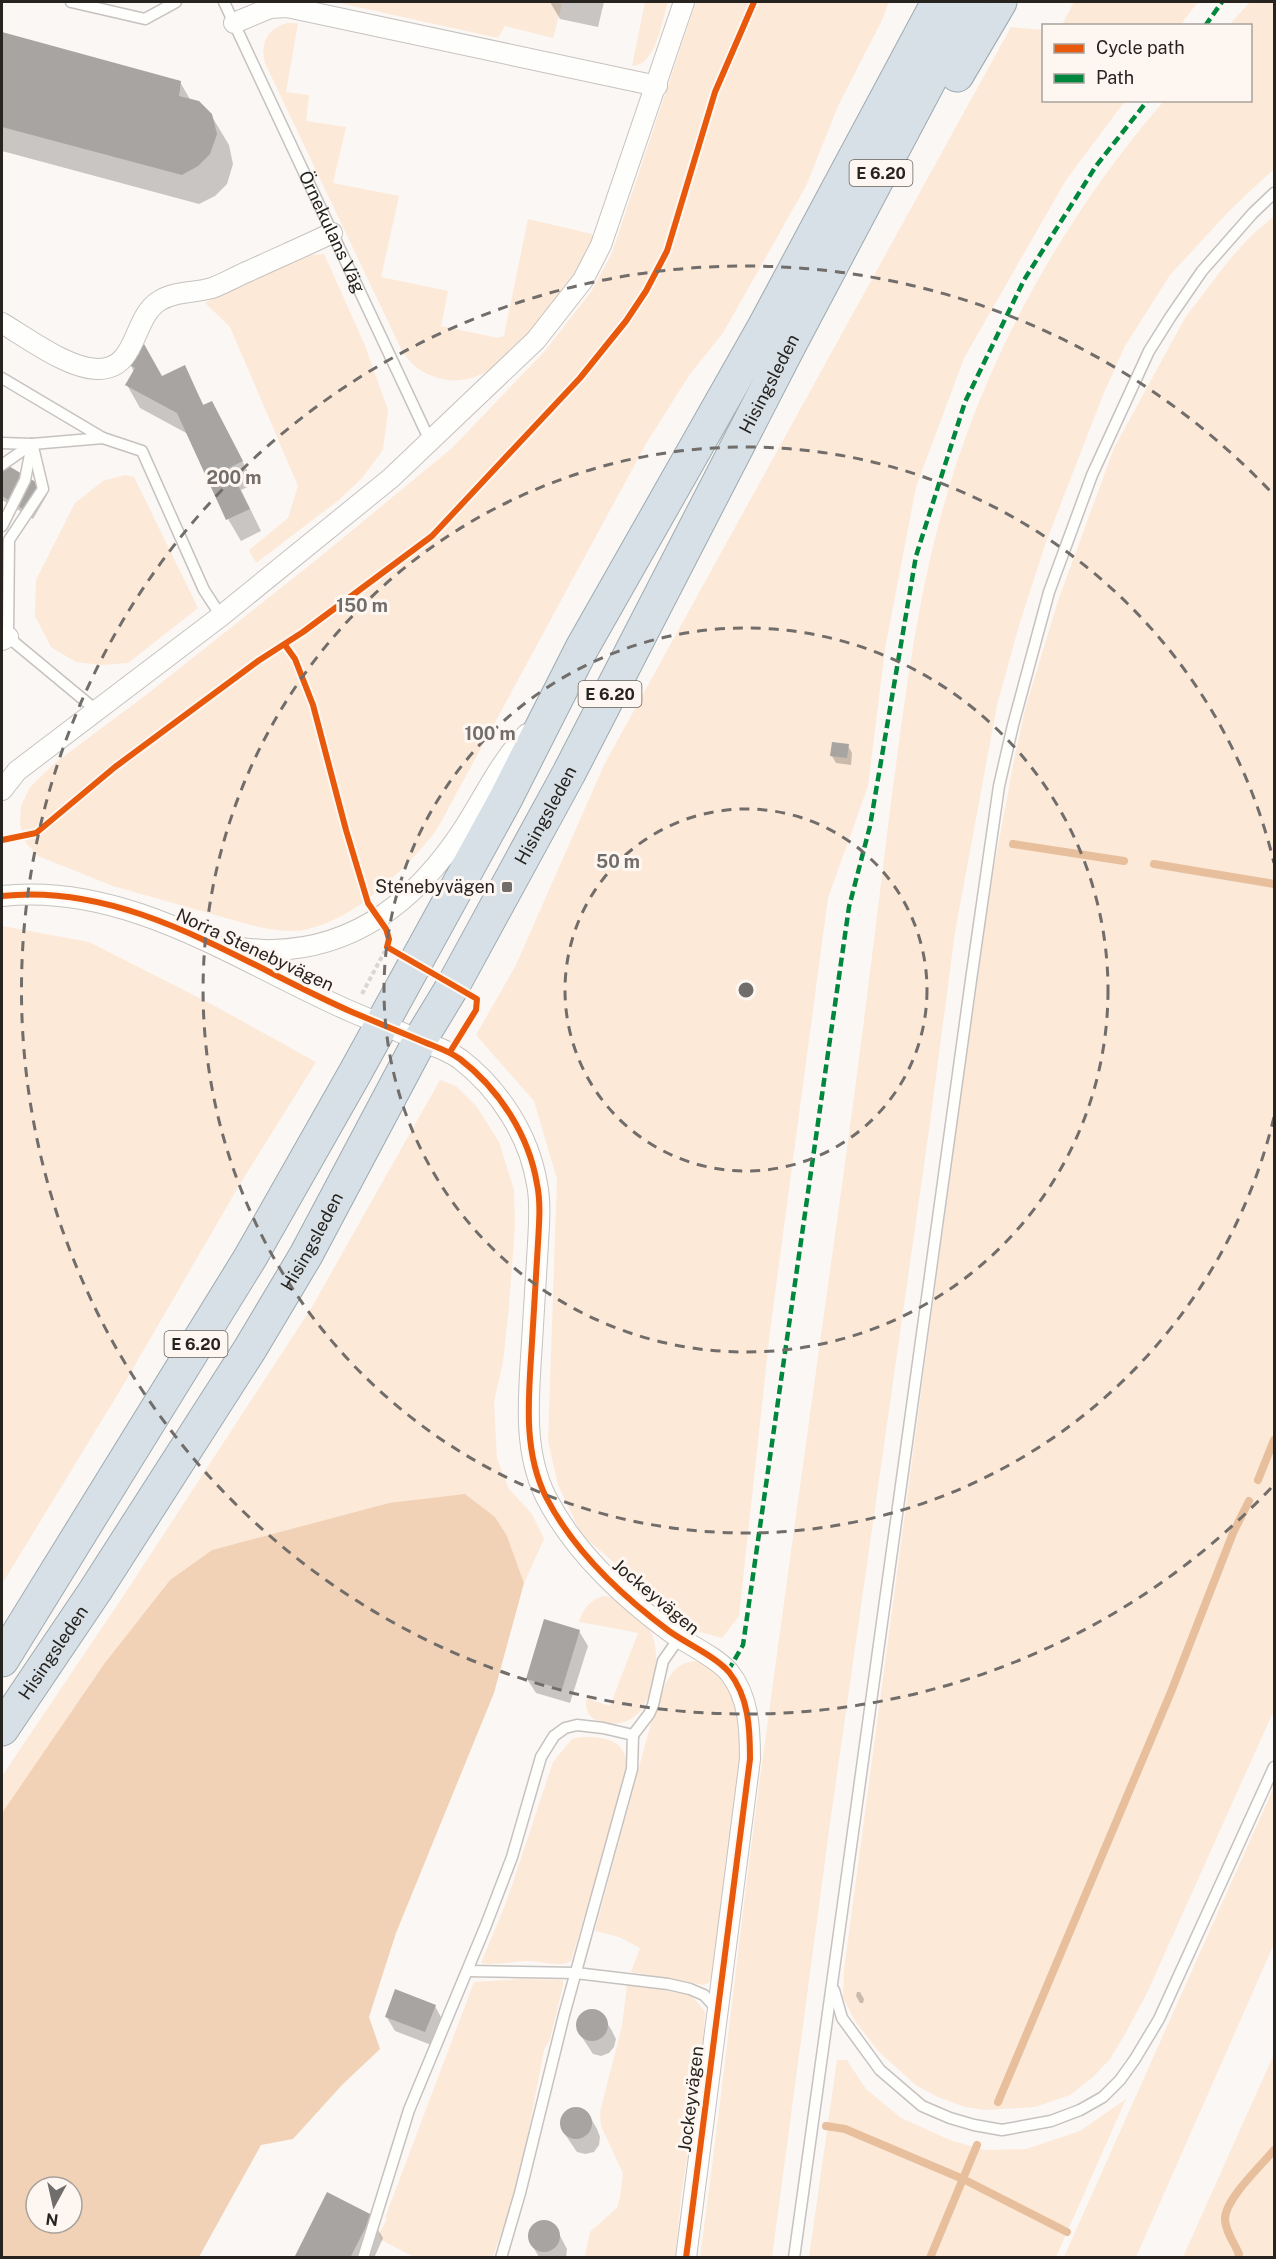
<svg xmlns="http://www.w3.org/2000/svg" width="1276" height="2259" font-family="'Public Sans',sans-serif">
	<style>
		.green { fill: #fde9d8 }
		.forest { fill: #f2d2b6; fill-rule: evenodd }
		.shadow { fill: #0003 }
		.lines { fill: none; stroke-linecap: round; stroke-linejoin: round }
		.stream { stroke: #e7bf9c; stroke-width: 8 }
		.building { fill: #a7a4a1 }
		.service-casing { stroke: #c6c2bf; stroke-width: 13 }
		.minor-casing { stroke: #c6c2bf; stroke-width: 22 }
		.trunk-casing { stroke: #9dabb0; stroke-width: 35 }
		.path { stroke: #d8d7d5; stroke-width: 4; stroke-dasharray: 4.5 3; stroke-linecap: butt }
		.service { stroke: #fefefd; stroke-width: 10 }
		.minor { stroke: #fefefd; stroke-width: 20 }
		.trunk { stroke: #d6e0e6; stroke-width: 33 }
		.quiet { stroke: #00873e; stroke-width: 4.5; stroke-dasharray: 9 4.5; stroke-linecap: butt }
		.cycleway-casing { stroke: #fef7f1; stroke-width: 10 }
		.cycleway { stroke: #e8590c; stroke-width: 6 }
		.ring { fill: none; stroke: #716d6a; stroke-width: 3; stroke-dasharray: 10 8 }
		.poi-dot { fill: #716d6a; stroke: #fef7f1; stroke-width: 2 }
		.labels { text-anchor: middle; stroke-width: 6; stroke-linejoin: round; paint-order: stroke }
		.shield { fill: #fef7f1; stroke: #68635e; stroke-width: 1.5 }
		.shield-label { font-size: 16px; font-weight: bold; fill: #27231f }
		.street-label { font-size: 18px; fill: #27231f; stroke: #fef7f1 }
		.poi-label { font-size: 18px; fill: #27231f; stroke: #fef7f1; text-anchor: end }
		.centre { fill: #716d6a; stroke: #fef7f1; stroke-width: 3 }
		.ring-label { font-size: 18px; text-anchor: middle; font-weight: bold; fill: #716d6a; stroke: #fef7f1; stroke-width: 6; stroke-linejoin: round; paint-order: stroke }
	</style>
	<rect width="100%" height="100%" fill="#fbf7f4"/>
	<g class="green">
		<polygon points="335,2 548,2 562,4 553,38 505,26 498,38"/>
		<path d="M645,2H668C662,20 656,66 632,66Z"/>
		<path d="M696,2H889L881,22L838,106L806,186L723,333L690,374L647,442L461,785C451,802 443,822 431,837C400,874 356,918 308,929C292,933 275,930 258,927L113,886L38,856L26,843L20,825L21,806L30,787L55,763L146,695L315,561L452,448L544,352L591,292L612,253Z"/>
		<polygon points="1074,2 1198,2 1180,25 1062,25"/>
		<path d="M1250,2H1274V169L1231,209L1170,275L1125,346L1103,395L1046,542L1020,622L997,705L955,932L929,1130L831,1816L772,2257H700C721,2106 737,1953 757,1801C785,1593 814,1385 843,1178C860,1056 875,933 890,810C903,714 914,617 939,523C979,368 1060,221 1164,101L1250,100V26L1229,25Z"/>
		<path d="M287,23H298L286,92L309,95L306,121L346,127L333,183L399,196L381,277L448,291L441,326L498,338L504,336L528,219L596,235C588,250 582,267 573,281C561,298 548,313 534,328C509,356 480,390 438,378C422,373 411,365 402,351L265,63C260,43 267,29 287,23Z"/>
		<polygon points="1011,27 1043,30 1044,100 1125,101 1066,180 964,358 916,487 885,649 868,786 828,898 770,1331 739,1616 722,1638 692,1630 581,1534 558,1485 548,1441 557,1179 534,1101 476,1035 516,965 604,765"/>
		<polygon points="1274,216 1274,1710 1147,1993 1125,2034 1110,2059 1093,2077 1070,2095 1035,2107 985,2110 965,2107 938,2097 917,2086 879,2052 855,2021 843,1997 844,1970 984,922 1015,755 1026,706 1058,601 1114,448 1185,318 1229,260 1251,236"/>
		<polygon points="324,254 364,343 388,410 383,450 362,478 339,500 256,563 249,550 288,518 298,486 230,327 205,303 289,257"/>
		<polygon points="125,475 134,477 198,608 128,663 102,665 76,662 51,647 35,616 36,580 75,503 103,481"/>
		<polygon points="2,926 89,942 213,1005 316,1062 240,1184 124,1384 2,1584"/>
		<polygon points="440,1080 456,1086 477,1107 499,1142 514,1190 515,1226 509,1306 503,1362 494,1402 497,1459 509,1489 532,1514 544,1539 524,1583 507,1536 389,1503 212,1550 170,1580 104,1664 2,1813 2,1776 128,1589 312,1307"/>
		<path d="M603,1596C620,1596 632,1611 644,1623C666,1643 656,1705 631,1719C612,1730 578,1722 588,1696L594,1701L610,1706L638,1633C617,1629 599,1625 579,1622C583,1609 589,1601 603,1596Z"/>
		<path d="M695,1661L712,1667L725,1682L737,1700L743,1753L712,1976L709,1983L703,1985L631,1972L640,1948L619,1937L595,1931L651,1723C664,1700 662,1664 695,1661Z"/>
		<path d="M582,1737C597,1737 620,1737 625,1756C629,1770 617,1804 612,1819C599,1866 585,1914 571,1961C559,1968 542,1961 529,1961C513,1961 498,1966 481,1963L506,1903L553,1762L572,1739Z"/>
		<polygon points="1274,1787 1274,1944 1136,2257 1064,2257"/>
		<polygon points="523,1979 563,1980 563,1986 550,2039 544,2050 519,2181 494,2254 493,2257 414,2257 381,2240 379,2234 387,2219 385,2218 474,1982"/>
		<polygon points="629,1984 691,1995 705,2012 703,2049 681,2198 675,2257 585,2256 590,2232 617,2208 620,2198 623,2173 601,2126 600,2112 622,2026 627,1985"/>
		<polygon points="1274,2054 1274,2257 1183,2257"/>
		<polygon points="837,2060 847,2060 866,2089 901,2118 950,2140 984,2150 1026,2149 1080,2131 1126,2099 1056,2257 809,2257"/>
	</g>
	<path class="forest" d="M465,1494L495,1517L507,1536L524,1583L494,1693L396,1933L369,2017L380,2049L342,2085L293,2139L261,2145L199,2257H2V1813L104,1664L170,1580L212,1550L389,1503ZM36,2187H72V2223H36Z"/>
	<g class="shadow">
		<polygon points="550,2 604,2 598,27 560,19"/>
		<polygon points="2,34 180,82 191,101 211,115 229,145 233,164 227,184 215,196 199,204 2,151"/>
		<polygon points="130,364 161,378 184,367 204,406 224,425 254,484 241,490 261,531 241,541 228,519 188,434 140,408 127,385 134,372"/>
		<polygon points="2,464 43,489 47,495 33,519 2,500"/>
		<polygon points="848,746 852,753 851,765 836,763 832,756"/>
		<polygon points="579,1631 588,1646 570,1703 536,1693 527,1679"/>
		<polygon points="857,1992 860,1992 864,1999 863,2003 860,2003 856,1996"/>
		<polygon points="435,2006 443,2021 434,2046 395,2031 386,2016"/>
		<polygon points="587,2011 596,2011 603,2016 612,2031 616,2039 614,2047 609,2053 601,2056 593,2054 578,2031 577,2023 581,2015"/>
		<polygon points="572,2109 580,2109 588,2113 597,2129 600,2137 599,2145 594,2152 585,2154 577,2152 562,2130 561,2121 565,2113"/>
		<polygon points="370,2216 383,2238 374,2258 296,2258"/>
		<polygon points="539,2222 548,2222 555,2226 567,2249 566,2258 539,2257 530,2242 529,2234 532,2226"/>
	</g>
	<g class="lines">
		<g class="stream">
			<polyline points="1013,844 1124,861"/>
			<polyline points="1154,864 1274,884"/>
			<polyline points="1258,1480 1274,1440"/>
			<polyline points="998,2102 1171,1692 1233,1533 1249,1501"/>
			<polyline points="826,2126 845,2129 963,2179 1067,2232"/>
			<polyline points="930,2258 977,2145"/>
			<path d="M1238,2258L1239,2254C1234,2243 1225,2230 1225,2219C1225,2199 1261,2166 1274,2150"/>
		</g>
	</g>
	<g class="building">
		<polygon points="2,32 181,81 179,96 199,101 212,114 217,134 210,154 198,166 182,175 2,127"/>
		<polygon points="144,344 162,376 185,365 203,405 212,401 243,461 229,468 250,509 226,520 177,413 125,385 135,368 128,364"/>
		<polygon points="2,462 44,487 29,513 2,496"/>
		<polygon points="832,742 849,744 847,758 830,756"/>
		<polygon points="544,1619 580,1630 562,1689 526,1679"/>
		<polygon points="395,1989 436,2005 425,2032 385,2017"/>
		<circle cx="592" cy="2025" r="16"/>
		<circle cx="576" cy="2123" r="16"/>
		<polygon points="327,2192 372,2215 350,2258 294,2258"/>
		<circle cx="544" cy="2236" r="16"/>
	</g>
	<g class="lines">
		<g class="service-casing">
			<g id="service">
				<polyline points="71,2 145,19 176,2"/>
				<path id="s1" d="M224,2L430,441"/>
				<polyline points="2,378 103,438"/>
				<polyline points="2,443 32,444"/>
				<polyline points="33,447 43,489 9,540 8,637 96,710"/>
				<polyline points="2,465 32,444"/>
				<polyline points="2,526 25,480 32,444 103,438 142,451 204,590 221,616"/>
				<polyline points="468,1971 576,1973 668,1984 690,1989 704,1995 717,2009"/>
				<polyline points="834,1990 842,2018 880,2070 922,2106 950,2118 974,2125 1002,2130 1051,2121 1080,2110 1103,2097 1120,2080 1135,2059 1159,2019 1274,1767"/>
				<polyline points="363,2258 409,2110 486,1925 512,1857 541,1757 554,1736 565,1728 577,1725 603,1728 633,1735 649,1714 653,1705 663,1661 679,1638"/>
				<polyline points="501,2258 520,2193 564,2015 632,1769 633,1735"/>
				<polyline points="794,2258 971,980 999,786 1013,725 1049,592 1092,475 1149,351 1171,316 1202,271 1253,213 1274,193"/>
			</g>
		</g>
		<g class="minor-casing">
			<g id="minor">
				<polyline points="234,23 270,8 287,7 657,86"/>
				<path d="M2,323C27,338 70,370 99,369C138,368 132,318 159,301C175,291 195,293 212,288C225,283 237,276 249,271C277,258 305,246 332,233"/>
				<polyline points="2,640 8,637"/>
				<polyline points="2,790 17,771 221,616 391,478 536,340 583,280 601,245 684,2"/>
				<path d="M2,896C129,882 240,963 352,1012C376,1022 400,1032 424,1042C436,1047 449,1051 460,1059C499,1089 529,1135 537,1184C541,1203 539,1224 538,1243C536,1276 534,1309 532,1342C529,1393 522,1449 546,1497C573,1550 622,1596 669,1631C687,1644 715,1656 729,1672C749,1697 750,1729 750,1759L686,2258"/>
				<path d="M228,946C243,948 258,951 273,950C359,948 419,897 464,828C484,797 501,760 527,734"/>
			</g>
		</g>
		<g class="trunk-casing">
			<g id="trunk">
				<polyline points="957,75 1000,2"/>
				<polyline points="2,1660 250,1258 355,1073 505,800 582,648 763,329 938,2"/>
				<path id="s2" d="M2,1729L95,1591L250,1349L306,1255L420,1040L454,984L569,773L790,344L971,2"/>
			</g>
		</g>
		<polyline class="path" points="362,994 387,947"/>
		<use href="#service" class="service"/>
		<use href="#minor" class="minor"/>
		<use href="#trunk" class="trunk"/>
		<g class="quiet">
			<polyline points="1205,26 1222,2"/>
			<polyline points="728,1671 743,1645 849,907 870,826 916,556 965,402 1024,280 1096,166 1148,100"/>
		</g>
		<g class="cycleway-casing">
			<g id="cycleway">
				<polyline points="285,645 295,659 313,705 346,830 368,903 386,929 389,939 387,947 477,999 476,1010 450,1052"/>
				<polyline points="2,840 36,833 115,767 258,661 303,632 432,536 580,378 626,321 646,291 667,251 715,92 754,2"/>
				<path d="M2,896C129,882 240,963 352,1012C376,1022 400,1032 424,1042C436,1047 449,1051 460,1059C499,1089 529,1135 537,1184C541,1203 539,1224 538,1243C536,1276 534,1309 532,1342C529,1393 522,1449 546,1497C573,1550 622,1596 669,1631C687,1644 715,1656 729,1672C749,1697 750,1729 750,1759L686,2258"/>
			</g>
		</g>
		<use href="#cycleway" class="cycleway"/>
	</g>
	<g class="ring">
		<circle cx="746" cy="990" r="181"/>
		<circle cx="746" cy="990" r="362"/>
		<path d="M1274 1117A543 543 0 1 1 1274 863"/>
		<path d="M1271 1488A724 724 0 1 1 1271 492"/>
	</g>
	<rect class="poi-dot" x="501" y="881" width="12" height="12" rx="3"/>
	<g class="labels">
		<g class="shield">
			<rect x="849.5" y="160" width="63" height="26" rx="4.5"/>
			<rect x="578.5" y="681" width="63" height="26" rx="4.5"/>
			<rect x="164.5" y="1331" width="63" height="26" rx="4.5"/>
		</g>
		<g class="shield-label">
			<text x="881" y="179">E 6.20</text>
			<text x="610" y="700">E 6.20</text>
			<text x="196" y="1350">E 6.20</text>
		</g>
		<g class="street-label">
			<text dy="6" stroke="none"><textPath href="#s1" startOffset="254">Örnekulans Väg</textPath></text>
			<text dy="6" stroke="none"><textPath href="#s2" startOffset="1550">Hisingsleden</textPath></text>
			<text dy="6" stroke="none"><textPath href="#s2" startOffset="1064">Hisingsleden</textPath></text>
			<text transform="translate(255 950) rotate(25)" y="6">Norra Stenebyvägen</text>
			<text dy="6" stroke="none"><textPath href="#s2" startOffset="578">Hisingsleden</textPath></text>
			<text transform="translate(656 1597) rotate(40)" y="6">Jockeyvägen</text>
			<text dy="6" stroke="none"><textPath href="#s2" startOffset="92">Hisingsleden</textPath></text>
			<text transform="translate(691 2099) rotate(-83)" y="6">Jockeyvägen</text>
		</g>
		<g class="poi-label">
			<text x="495" y="893">Stenebyvägen</text>
		</g>
	</g>
	<circle cx="746" cy="990" r="9" class="centre"/>
	<g class="ring-label">
		<text x="234" y="484">200 m</text>
		<text x="362" y="612">150 m</text>
		<text x="490" y="740">100 m</text>
		<text x="618" y="868">50 m</text>
	</g>
	<rect width="1276" height="2259" fill="none" stroke="#27231f" stroke-width="6"/>
	<rect x="1042" y="24" width="210" height="78" fill="#fef7f1" stroke="#a8a29d" stroke-width="1.5"/>
	<rect x="1054" y="44" width="30" height="9" fill="#e8590c" stroke="#a8a29d" stroke-width="1.5"/>
	<text x="1096" y="54" font-size="18" fill="#27231f">Cycle path</text>
	<rect x="1054" y="74" width="30" height="9" fill="#00873e" stroke="#a8a29d" stroke-width="1.5"/>
	<text x="1096" y="84" font-size="18" fill="#27231f">Path</text>
	<g transform="translate(54 2205) rotate(188)"><circle r="28" fill="#fef7f1" stroke="#a8a29d" stroke-width="1.5"/>
	<path d="M0-4.5L10 22L0 15L-10 22Z" fill="#716d6a"/>
	<text y="-9" font-size="16" font-weight="bold" text-anchor="middle" fill="#27231f">N</text>
	</g>
</svg>
